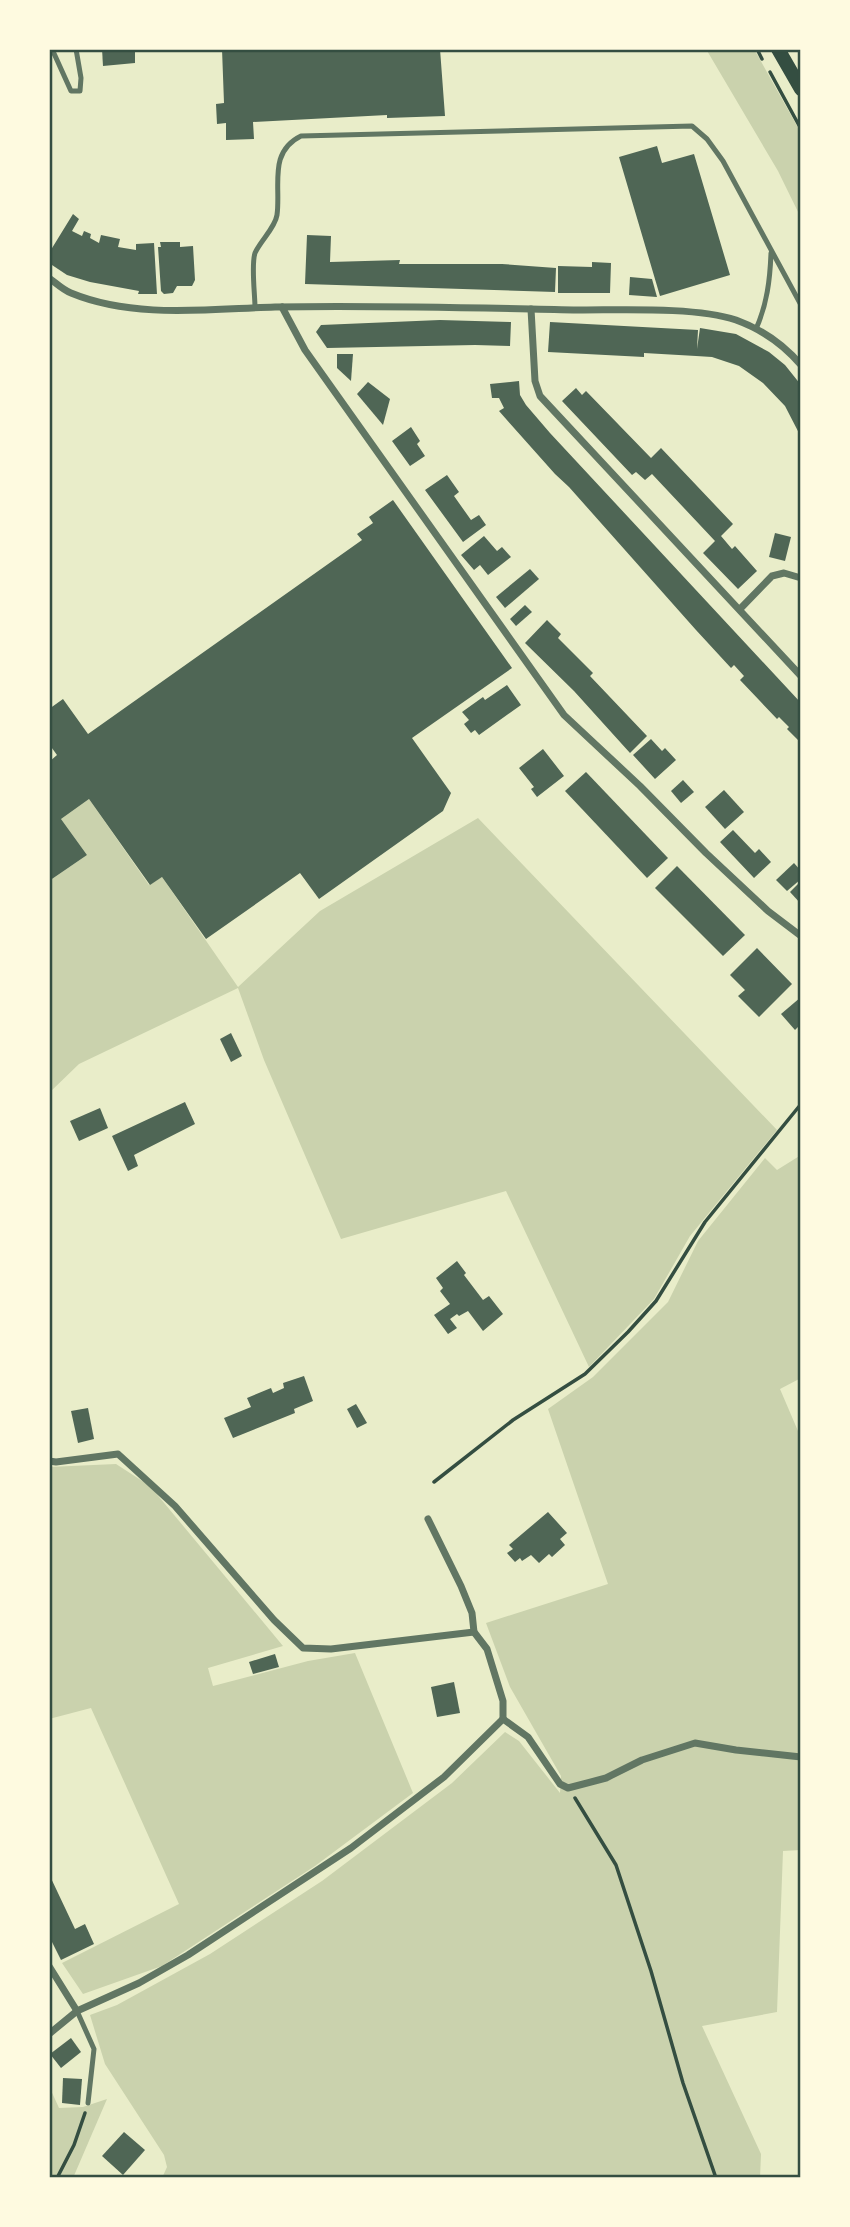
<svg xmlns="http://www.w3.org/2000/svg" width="850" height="2227" font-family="'IBM Plex Sans',sans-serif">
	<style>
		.green { fill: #cad2ad }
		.building { fill: #4f6655 }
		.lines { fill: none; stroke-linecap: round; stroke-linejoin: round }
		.path { stroke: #344e41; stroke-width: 3.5 }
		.service { stroke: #617663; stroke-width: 5 }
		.minor { stroke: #617663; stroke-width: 7 }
		.secondary { stroke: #344e41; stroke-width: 14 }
		.neatline { fill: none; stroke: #344e41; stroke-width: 2.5 }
	</style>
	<rect width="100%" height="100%" fill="#e9edc9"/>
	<g class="green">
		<polygon points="706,49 754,49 801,133 801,218 778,171"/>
		<polygon points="89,799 149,885 162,877 238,987 320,911 478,818 777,1130 690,1236 654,1299 589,1367 506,1191 341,1239 264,1060 238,988 79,1064 49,1093 49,881 87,855 61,819"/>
		<polygon points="801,1155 801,1378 780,1389 801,1438 801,1850 783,1851 777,2012 702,2026 761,2154 760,2178 162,2178 167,2167 164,2155 105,2064 90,2015 117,2005 210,1954 322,1881 452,1783 505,1732 519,1741 560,1793 561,1776 510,1687 486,1623 608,1584 548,1409 593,1377 668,1302 698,1241 765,1158 777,1170"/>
		<polygon points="116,1464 150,1486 283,1646 208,1668 213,1686 308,1661 355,1653 413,1793 315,1866 162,1966 83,1994 62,1963 179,1904 91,1708 49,1719 49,1467"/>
		<polygon points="49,2086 59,2108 83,2107 107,2099 73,2178 49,2178"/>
	</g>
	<g class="building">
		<polygon points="102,49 135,49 135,63 103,66"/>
		<polygon points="222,49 440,49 445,116 387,118 387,115 253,122 254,139 226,140 226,123 217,124 216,104 224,103"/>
		<polygon points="657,146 662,163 694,154 730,275 660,296 619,157"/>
		<polygon points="73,214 79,219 72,231 82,236 84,231 91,234 90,238 99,243 101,235 120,239 118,247 136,250 136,244 154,243 157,294 138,294 139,291 90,282 67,275 49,263 49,253"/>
		<polygon points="307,235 331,236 330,262 400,260 399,264 502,264 556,268 555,292 305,284"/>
		<polygon points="160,242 180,242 180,247 193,246 195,280 192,286 177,286 173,293 164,294 161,291 158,247 161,247"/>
		<polygon points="592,262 611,263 610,293 558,293 558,266 592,267"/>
		<polygon points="630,277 652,279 657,297 629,295"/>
		<polygon points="440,320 511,322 510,346 475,345 327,348 316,332 321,325"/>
		<polygon points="550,322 698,330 697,349 700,328 736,334 769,352 785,365 801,385 801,437 785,406 763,383 739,366 712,357 696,356 644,353 644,357 548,352"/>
		<polygon points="337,354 353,354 351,381 337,368"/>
		<polygon points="519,381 520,395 526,405 550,433 801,703 801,743 787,729 789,727 779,717 777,719 740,680 744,676 734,665 731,668 696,630 569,487 555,474 499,411 504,408 499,398 492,398 490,384"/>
		<polygon points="368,382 390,399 383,425 357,394"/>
		<polygon points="576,388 582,395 586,391 651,458 661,448 733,524 721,536 732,549 735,546 757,571 738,589 703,553 715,541 652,474 645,480 636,472 632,475 562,401"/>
		<polygon points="411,427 420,441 417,444 425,456 410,466 392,441"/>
		<polygon points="447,475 459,492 454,496 471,520 479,515 486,525 463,542 425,490"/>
		<polygon points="393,500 512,668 412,738 451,793 443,811 319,899 300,873 206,939 162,877 150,885 89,799 61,819 87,855 49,881 49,762 57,755 49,744 49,709 63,699 88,734 362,540 357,534 373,523 369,517"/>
		<polygon points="775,533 791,537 785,561 769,557"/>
		<polygon points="484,536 497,551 502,547 511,557 488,575 480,565 474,570 461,555"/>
		<polygon points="530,569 539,579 505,608 496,597"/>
		<polygon points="525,605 532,612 516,626 510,619"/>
		<polygon points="547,620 561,634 558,638 593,673 590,676 647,736 630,753 574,691 525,643"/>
		<polygon points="507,685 521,705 479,735 475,730 471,733 464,724 469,720 462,712 483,697 485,700"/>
		<polygon points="651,739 662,751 665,748 676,760 655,779 633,755"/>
		<polygon points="543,749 564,776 537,797 531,789 534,787 519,768"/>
		<polygon points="586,772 668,858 647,878 565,791"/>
		<polygon points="683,780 694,792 681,803 671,791"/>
		<polygon points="724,790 744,812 725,829 705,807"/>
		<polygon points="733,830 755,853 759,849 771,862 754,878 720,842"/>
		<polygon points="794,863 801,871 801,879 787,891 776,880"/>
		<polygon points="677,866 745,935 723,956 655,888"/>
		<polygon points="801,881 801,904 790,892"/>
		<polygon points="757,948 792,984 759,1017 738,996 745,990 730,975"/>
		<polygon points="801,997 801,1024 795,1030 781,1014"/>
		<polygon points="231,1033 242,1056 231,1062 220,1039"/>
		<polygon points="185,1102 195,1124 134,1155 138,1166 128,1171 112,1136"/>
		<polygon points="100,1108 108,1128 79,1141 70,1121"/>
		<polygon points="457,1261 466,1273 464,1275 483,1300 489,1296 503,1314 483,1331 468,1311 459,1316 457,1314 450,1319 457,1328 448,1334 434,1315 450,1304 440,1291 443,1288 436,1278"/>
		<polygon points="304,1376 313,1401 294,1409 295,1413 233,1438 224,1418 251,1407 247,1398 271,1388 273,1393 284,1388 283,1383"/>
		<polygon points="356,1404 367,1423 357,1428 347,1409"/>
		<polygon points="88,1408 94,1439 78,1443 71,1411"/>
		<polygon points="548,1512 567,1533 560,1539 565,1545 552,1557 549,1554 539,1563 531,1555 522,1561 520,1558 515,1562 507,1553 513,1549 509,1545"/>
		<polygon points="275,1654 279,1667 253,1674 249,1662"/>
		<polygon points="454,1682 460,1713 437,1717 431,1687"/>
		<polygon points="49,1874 75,1929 85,1924 94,1944 61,1960 49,1936"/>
		<polygon points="71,2038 81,2052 61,2068 50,2054"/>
		<polygon points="63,2078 82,2079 80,2105 62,2103"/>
		<polygon points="124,2132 145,2150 123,2175 102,2156"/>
	</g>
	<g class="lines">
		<g class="path">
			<polyline points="757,49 762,59"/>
			<polyline points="770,72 801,129"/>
			<polyline points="434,1482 513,1420 585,1374 628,1332 656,1301 705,1222 801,1104"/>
			<polyline points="575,1798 616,1865 651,1971 683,2083 716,2178"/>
			<polyline points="57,2178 74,2145 85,2113"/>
		</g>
		<g class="service">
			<polyline points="52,49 71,91 80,91 81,78 76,49"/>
			<path d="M255,308C255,294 251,265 255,253C261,240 275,228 277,215C281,186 268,152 301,136L692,126L707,139L723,161L801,305"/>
			<path d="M756,329C767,304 770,280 771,253"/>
			<polyline points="77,2011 94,2049 88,2103"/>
		</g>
		<g class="minor">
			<path d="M49,278C56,283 63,290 71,293C134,319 208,309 275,307C378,305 480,308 583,310C625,310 697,307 736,320C761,329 784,345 801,365"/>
			<polyline points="282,307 305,350 564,715 640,786 706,853 768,911 801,936"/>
			<polyline points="531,309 535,381 540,396 801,676"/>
			<polyline points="740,609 772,576 784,573 801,578"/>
			<polyline points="49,1461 56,1462 118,1454 175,1506 274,1620 303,1648 331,1649 474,1632"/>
			<polyline points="428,1519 461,1586 472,1613 474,1632 487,1649 503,1701 503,1719"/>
			<polyline points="503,1719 528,1737 560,1784 568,1788 606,1778 642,1760 695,1743 736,1750 801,1757"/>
			<polyline points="49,1966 77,2011"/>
			<polyline points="49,2034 77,2011 139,1983 188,1955 351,1848 444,1777 503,1719"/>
		</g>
		<polyline class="secondary" points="778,49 801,89"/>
	</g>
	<rect width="850" height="2227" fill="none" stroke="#fefae0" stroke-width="102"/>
	<rect x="51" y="51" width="748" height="2125" class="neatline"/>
</svg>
